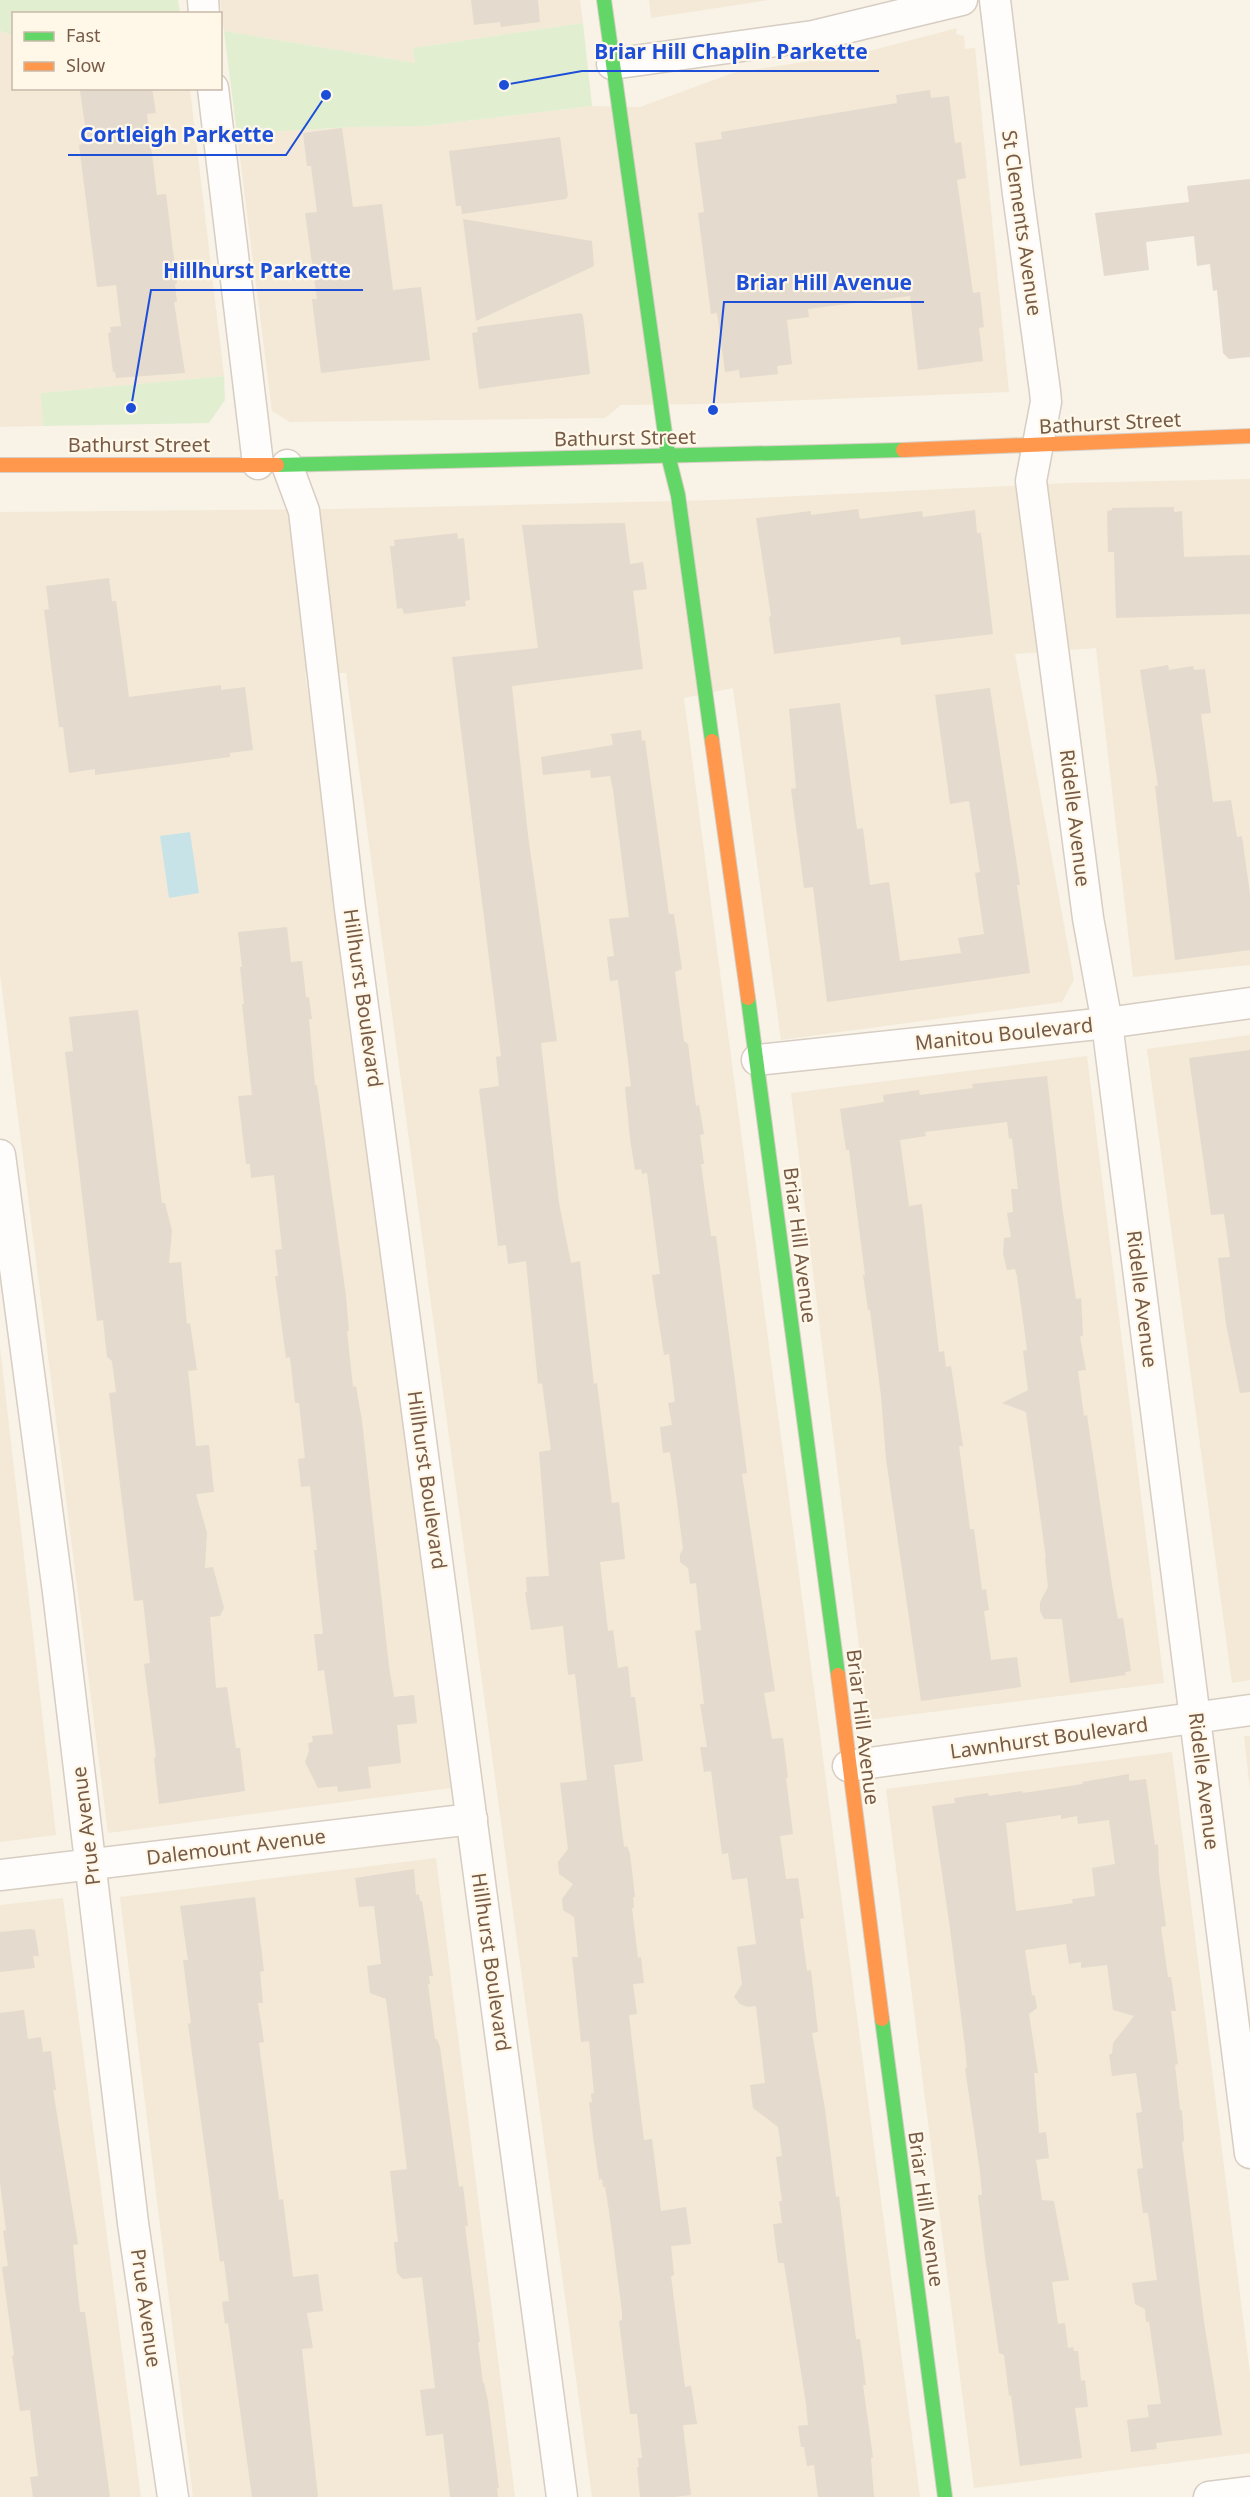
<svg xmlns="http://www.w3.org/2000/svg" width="1250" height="2497" font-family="'Noto Sans',sans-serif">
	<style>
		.residential { fill: #f4e9d6 }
		.green { fill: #e1efd0 }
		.water { fill: #c8e3e8 }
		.building { fill: #e4dace; fill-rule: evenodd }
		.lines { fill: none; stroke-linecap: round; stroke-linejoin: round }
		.street-casing { stroke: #d7cdc2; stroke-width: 33 }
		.fast-casing { stroke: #d8cec3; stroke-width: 16 }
		.slow-casing { stroke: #d8cec3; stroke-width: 16 }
		.street { stroke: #fefdfb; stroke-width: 30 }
		.fast { stroke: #63d668; stroke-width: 14 }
		.slow { stroke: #ff974d; stroke-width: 14 }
		.labels { text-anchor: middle; stroke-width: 4.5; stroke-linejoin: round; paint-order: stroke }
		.street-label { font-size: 20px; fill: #775b46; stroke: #fff8e9 }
		.leader { fill: none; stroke: #1d4ed8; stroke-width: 2 }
		.callout-dot { fill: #1d4ed8; stroke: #fff8e9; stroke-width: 2 }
		.callout-label { font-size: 21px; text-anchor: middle; font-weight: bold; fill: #1d4ed8; stroke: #fff8e9; stroke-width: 4.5; stroke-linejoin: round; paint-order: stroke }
	</style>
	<rect width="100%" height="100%" fill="#f8f2e7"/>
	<g class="residential">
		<polygon points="220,0 580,0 583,23 413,48 415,63 224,31"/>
		<polygon points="649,0 769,0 651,18"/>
		<polygon points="957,28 956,34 964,36 965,49 975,48 1009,392 707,404 621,405 605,418 290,422 272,411 237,134 352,127 425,126 592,106 640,107 733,73 862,53"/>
		<polygon points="0,31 13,35 14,88 190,89 224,376 42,393 43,426 0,427"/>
		<polygon points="1250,479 1250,965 1133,977 1096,648 1015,654 1074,980 1062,1002 781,1040 733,688 684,698 920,2497 592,2497 346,673 305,673 338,897 451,1788 108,1833 0,974 0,512 335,509 717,500 1068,483"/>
		<polygon points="1250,1035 1250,1680 1232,1683 1147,1049"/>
		<polygon points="1087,1056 1164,1683 868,1720 791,1093"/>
		<polygon points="0,1347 56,1835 0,1842"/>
		<polygon points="1244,1736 1250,1736 1250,1790"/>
		<polygon points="1172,1752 1250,2374 1250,2453 974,2488 886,1789"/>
		<polygon points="436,1858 515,2497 193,2497 120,1897"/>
		<polygon points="63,1898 141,2497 0,2497 0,1905"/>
	</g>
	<g class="green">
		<polygon points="0,0 178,0 180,13 14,14 13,35 0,31"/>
		<polygon points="583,23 592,106 425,126 352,127 237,134 224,31 415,63 413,48"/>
		<polygon points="224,376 225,400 209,423 43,426 41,393"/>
	</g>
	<polygon class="water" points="190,832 199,893 169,898 160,836"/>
	<g class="building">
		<polygon points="471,0 538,0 540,22 501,27 500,22 474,25"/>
		<polygon points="90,88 152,88 156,113 147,114 157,195 166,194 177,283 175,284 177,302 174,302 185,373 116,378 115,372 113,372 108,333 111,332 110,327 121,326 116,285 97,287 79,145 82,144 81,140 87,139 80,91 90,90"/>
		<polygon points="930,90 931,98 949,96 955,143 961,142 966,178 957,180 973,293 980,292 984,327 979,328 983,361 918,370 910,296 808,309 809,317 787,320 792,364 777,366 778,374 740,378 739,370 725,372 717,313 711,314 698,213 704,212 695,143 722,139 721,132 897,103 896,95"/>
		<polygon points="342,128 353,207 382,204 393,290 421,287 430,360 321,373 312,299 317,299 305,213 317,212 311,166 307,166 303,133"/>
		<polygon points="560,137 568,195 566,199 462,214 461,206 456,206 449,151"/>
		<polygon points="1250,179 1250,357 1229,359 1223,353 1217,290 1213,291 1210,264 1197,266 1194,236 1146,242 1149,270 1104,276 1095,213 1189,202 1187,186"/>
		<polygon points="463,219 592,241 594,266 476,321"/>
		<polygon points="581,313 583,316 590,374 479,389 472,333 478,332 477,327"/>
		<polygon points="1174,507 1174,512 1182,511 1184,557 1250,555 1250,614 1116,618 1114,552 1108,552 1107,511 1112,510 1112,508"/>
		<polygon points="858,509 860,519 922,511 923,517 975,510 977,533 981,533 993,634 901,645 900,637 774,654 769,617 771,616 756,518 811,511 811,515"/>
		<polygon points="625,523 630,564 643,562 647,589 633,591 643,669 512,686 528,835 557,1041 541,1043 559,1203 571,1263 580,1261 594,1384 597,1383 612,1503 619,1502 625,1559 600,1562 608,1631 613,1630 618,1668 628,1666 631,1697 635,1697 643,1761 614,1765 624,1847 627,1846 630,1854 635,1897 633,1897 634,1908 632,1908 638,1958 641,1957 644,1983 633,1984 637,2014 629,2015 634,2059 644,2140 652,2139 661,2211 686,2207 691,2244 671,2246 674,2275 671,2276 685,2387 691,2386 697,2424 683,2425 691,2495 674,2497 640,2497 637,2467 639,2467 638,2458 642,2458 637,2414 630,2414 619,2321 622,2320 622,2312 609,2211 605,2187 603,2187 602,2179 599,2180 593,2136 589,2102 592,2102 591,2094 594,2093 589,2041 581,2042 572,1957 578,1957 574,1917 563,1910 562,1899 573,1884 559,1874 558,1862 568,1849 560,1783 587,1780 575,1674 568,1675 563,1626 531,1630 525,1592 527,1592 526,1577 549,1576 539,1452 551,1450 542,1383 538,1384 526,1261 508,1264 506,1245 498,1246 495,1220 479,1089 499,1086 496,1057 501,1056 452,657 538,648 522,525"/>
		<polygon points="457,533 458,539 464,538 470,600 465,601 466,606 404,614 402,608 397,609 390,546 395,546 394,540"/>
		<polygon points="109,578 112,601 116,601 129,697 221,685 221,690 245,687 253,750 230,753 230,757 95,775 95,769 69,773 63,727 59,727 44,610 49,609 46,586"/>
		<polygon points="1168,665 1169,670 1193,666 1194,670 1205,669 1211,713 1201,714 1213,802 1231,800 1237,837 1242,836 1250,894 1250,950 1175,960 1155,786 1158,786 1140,670"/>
		<polygon points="990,688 1020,885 1017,885 1030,973 827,1002 813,887 804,888 791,789 796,788 789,709 840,703 857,829 863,828 870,885 889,882 900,961 961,953 958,938 984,934 975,873 980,872 969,801 950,804 935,695"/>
		<polygon points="641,730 642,741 645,740 669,914 674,914 682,969 675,972 684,1041 688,1044 696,1106 699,1105 704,1134 700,1135 704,1164 701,1164 711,1236 716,1236 747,1473 742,1474 775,1691 764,1693 772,1739 783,1738 788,1778 786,1778 793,1834 780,1836 786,1879 798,1878 804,1918 800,1919 807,1971 811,1970 818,2032 812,2033 825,2109 836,2197 839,2196 856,2339 860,2339 866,2385 863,2385 873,2457 871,2458 874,2497 818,2497 814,2465 807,2466 804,2447 801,2447 798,2426 808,2425 806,2404 784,2263 778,2263 773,2224 782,2223 779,2201 782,2201 776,2157 782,2156 778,2127 753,2108 750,2085 765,2083 756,2006 748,2007 740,2004 734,1997 742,1984 737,1947 756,1944 747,1878 732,1880 728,1853 722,1854 711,1771 704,1772 700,1747 707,1747 700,1704 704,1704 695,1631 701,1630 696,1583 690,1584 688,1568 680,1562 680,1554 683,1549 675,1486 670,1452 663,1453 660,1427 672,1425 668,1403 675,1402 669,1354 664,1355 655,1298 652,1275 660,1274 647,1173 642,1174 641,1169 635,1170 630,1139 625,1087 631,1086 618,980 610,981 607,957 614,956 609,919 629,917 613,790 610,776 591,778 590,770 543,775 541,757 613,745 611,734"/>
		<polygon points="287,927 291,962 302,961 306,997 309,997 312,1019 309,1019 315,1085 317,1085 346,1296 349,1331 347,1331 353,1387 356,1386 362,1421 389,1666 394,1697 414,1695 417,1723 397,1725 401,1763 368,1767 371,1788 338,1792 337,1786 318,1788 305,1762 309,1751 308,1743 313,1742 312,1736 333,1734 324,1670 318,1671 314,1634 323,1634 314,1550 317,1550 310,1486 301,1487 298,1459 305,1458 299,1403 295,1403 290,1357 286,1358 275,1276 278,1276 275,1250 282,1249 274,1175 251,1178 250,1164 246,1164 238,1096 252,1095 242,1004 244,1004 240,967 242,967 238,932"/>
		<polygon points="138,1010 162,1203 165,1203 172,1231 169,1263 181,1262 187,1324 190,1323 197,1370 188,1371 196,1446 209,1445 214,1492 196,1494 207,1533 205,1568 213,1567 224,1608 220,1616 210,1617 216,1688 227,1687 236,1748 240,1748 245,1791 159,1804 154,1758 156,1757 144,1664 150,1663 143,1600 134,1601 109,1393 116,1392 112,1361 107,1357 103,1320 97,1321 65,1052 73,1051 69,1017"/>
		<polygon points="1250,1050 1250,1392 1240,1393 1226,1324 1218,1258 1230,1257 1224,1214 1211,1215 1189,1058"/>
		<polygon points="1047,1076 1062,1206 1076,1299 1081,1298 1083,1335 1080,1337 1086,1370 1078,1371 1084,1416 1087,1415 1113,1591 1118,1619 1123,1618 1131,1671 1125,1672 1126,1675 1070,1683 1062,1619 1044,1619 1040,1611 1040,1602 1048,1587 1045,1559 1046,1559 1026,1412 1002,1403 1028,1390 1023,1351 1027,1350 1017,1276 1015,1269 1007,1270 1003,1254 1004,1238 1011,1237 1007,1213 1013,1212 1011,1189 1018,1189 1012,1138 1009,1139 1007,1122 925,1132 926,1136 900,1140 909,1206 922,1204 939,1352 944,1351 946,1367 951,1366 963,1446 959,1446 970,1529 974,1529 982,1590 986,1589 989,1610 984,1611 991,1660 1017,1657 1021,1687 921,1701 886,1459 881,1396 870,1310 868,1310 863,1275 865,1275 849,1150 846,1150 840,1109 884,1102 883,1095 919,1090 920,1095 973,1088 972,1084"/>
		<path d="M1129,1774V1781L1146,1779L1155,1845L1158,1844L1159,1874L1166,1926L1161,1927L1168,1977H1171L1176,2011H1171L1178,2064L1175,2065L1180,2110H1182L1184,2141L1182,2142L1204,2322L1222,2435L1156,2443L1157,2449L1131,2452L1127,2420L1149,2417L1147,2405L1161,2404L1149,2322H1146L1145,2309L1135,2304L1132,2283L1157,2280L1148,2213H1143L1137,2169L1143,2168L1136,2113L1142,2112L1136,2073L1112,2076L1109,2054H1112L1113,2043L1134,2016L1113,2010L1107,1965L1081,1968V1962L1069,1964L1066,1944L1025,1950L1032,1995L1035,1996L1037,2008L1029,2014L1038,2073H1034L1039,2133L1046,2132L1049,2158L1036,2160L1042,2200L1054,2201L1069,2280L1052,2282L1058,2324L1065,2323L1068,2348L1073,2347L1074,2351H1078L1081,2381L1085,2380L1088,2407L1075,2408L1082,2458L1020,2466L1011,2395L1009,2396L1004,2355L999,2353L985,2257L978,2195H982L980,2172L965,2068H967L965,2047L949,1921L932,1806L955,1803L954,1798L988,1793L989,1796L1022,1791L1023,1793L1083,1784L1082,1782ZM1061,1815V1819L1077,1816L1078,1824L1109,1820L1115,1864L1092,1868L1095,1896L1072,1899L1073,1903L1061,1905L1016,1911L1006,1823Z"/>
		<polygon points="414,1869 416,1895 419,1894 420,1901 422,1901 433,1976 429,1976 430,1984 428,1984 435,2039 437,2039 440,2047 459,2187 463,2186 468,2226 465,2226 480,2342 478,2342 483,2383 484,2383 488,2401 499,2488 497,2488 498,2497 450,2497 443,2434 426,2436 420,2390 435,2388 422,2277 403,2279 397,2273 394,2242 398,2242 390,2171 407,2169 386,1999 370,1993 367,1966 381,1964 374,1906 359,1907 355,1878"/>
		<polygon points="255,1897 264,1971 260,1972 263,2003 258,2003 264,2042 259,2043 279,2200 283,2199 293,2277 318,2274 323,2311 307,2313 313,2348 302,2349 318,2497 252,2497 228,2323 225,2324 222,2302 229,2301 224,2261 220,2262 188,2024 191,2023 183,1960 188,1960 180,1906"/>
		<polygon points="31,1929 35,1930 39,1956 33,1956 35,1968 0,1972 0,1932"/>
		<polygon points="24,2010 28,2039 41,2037 43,2052 51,2051 56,2090 53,2090 78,2244 73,2245 80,2312 85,2312 110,2497 33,2497 30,2477 38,2476 30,2410 20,2411 12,2356 14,2355 2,2267 8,2266 3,2231 6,2230 0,2182 0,2013"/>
	</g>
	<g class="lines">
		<g class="street-casing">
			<g id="street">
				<polyline points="203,0 204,14"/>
				<polyline points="995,0 1018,194 1045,391 1046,402 1031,481 1088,918 1107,1023 1250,2153"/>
				<polyline points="612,64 813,36 962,0"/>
				<polyline points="213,88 258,464"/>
				<polyline points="287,465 304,511 350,909 562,2497"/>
				<polyline points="757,1060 1107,1023 1250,1003"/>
				<polyline points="0,1155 58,1592 133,2223 173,2497"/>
				<polyline points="848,1766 1250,1710"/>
				<polyline points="0,1875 472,1819"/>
				<polyline points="1209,2497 1250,2492"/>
			</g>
		</g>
		<g class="fast-casing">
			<g id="fast">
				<polyline points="604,0 668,455 678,495 712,741"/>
				<polyline points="277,465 903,450"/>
				<polyline points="748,998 838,1675"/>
				<polyline points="882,2019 945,2497"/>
			</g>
		</g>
		<g class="slow-casing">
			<g id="slow">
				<polyline points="903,450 1250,436"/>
				<polyline points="0,465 277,465"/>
				<polyline points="712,741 748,998"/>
				<polyline points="838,1675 882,2019"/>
			</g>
		</g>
		<use href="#street" class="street"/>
		<use href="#fast" class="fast"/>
		<use href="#slow" class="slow"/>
	</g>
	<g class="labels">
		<g class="street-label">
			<text transform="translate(1022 223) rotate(82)" y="7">St Clements Avenue</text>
			<text transform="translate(1110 423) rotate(-3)" y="7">Bathurst Street</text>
			<text transform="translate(625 438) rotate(-1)" y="7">Bathurst Street</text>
			<text x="139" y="452">Bathurst Street</text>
			<text transform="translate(1075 818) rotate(83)" y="7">Ridelle Avenue</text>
			<text transform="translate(363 998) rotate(82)" y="7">Hillhurst Boulevard</text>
			<text transform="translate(1004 1034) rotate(-6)" y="7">Manitou Boulevard</text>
			<text transform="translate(800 1245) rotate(83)" y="7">Briar Hill Avenue</text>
			<text transform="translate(1142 1299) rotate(83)" y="7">Ridelle Avenue</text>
			<text transform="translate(427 1480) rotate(82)" y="7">Hillhurst Boulevard</text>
			<text transform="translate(863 1727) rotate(83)" y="7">Briar Hill Avenue</text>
			<text transform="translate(1049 1738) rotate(-8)" y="7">Lawnhurst Boulevard</text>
			<text transform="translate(1204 1781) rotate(83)" y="7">Ridelle Avenue</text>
			<text transform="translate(86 1826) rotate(-97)" y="7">Prue Avenue</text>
			<text transform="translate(236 1847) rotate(-7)" y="7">Dalemount Avenue</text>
			<text transform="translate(491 1962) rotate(82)" y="7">Hillhurst Boulevard</text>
			<text transform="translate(926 2209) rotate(82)" y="7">Briar Hill Avenue</text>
			<text transform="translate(146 2308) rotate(82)" y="7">Prue Avenue</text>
		</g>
	</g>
	<path class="leader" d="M504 85L582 71H879M326 95L286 155H68M131 408L151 290H363M713 410L724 302H924"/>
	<g class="callout-dot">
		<circle cx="504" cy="85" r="6"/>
		<circle cx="326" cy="95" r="6"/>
		<circle cx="131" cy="408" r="6"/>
		<circle cx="713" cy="410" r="6"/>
	</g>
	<g class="callout-label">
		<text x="731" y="59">Briar Hill Chaplin Parkette</text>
		<text x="177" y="142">Cortleigh Parkette</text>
		<text x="257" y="278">Hillhurst Parkette</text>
		<text x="824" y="290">Briar Hill Avenue</text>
	</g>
	<rect x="12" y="12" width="210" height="78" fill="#fff8e9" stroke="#c9b9a8" stroke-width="1.5"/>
	<rect x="24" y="32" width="30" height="9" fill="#63d668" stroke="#c9b9a8" stroke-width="1.5"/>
	<text x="66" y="42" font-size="18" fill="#775b46">Fast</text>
	<rect x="24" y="62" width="30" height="9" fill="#ff974d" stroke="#c9b9a8" stroke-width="1.5"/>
	<text x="66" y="72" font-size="18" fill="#775b46">Slow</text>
</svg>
